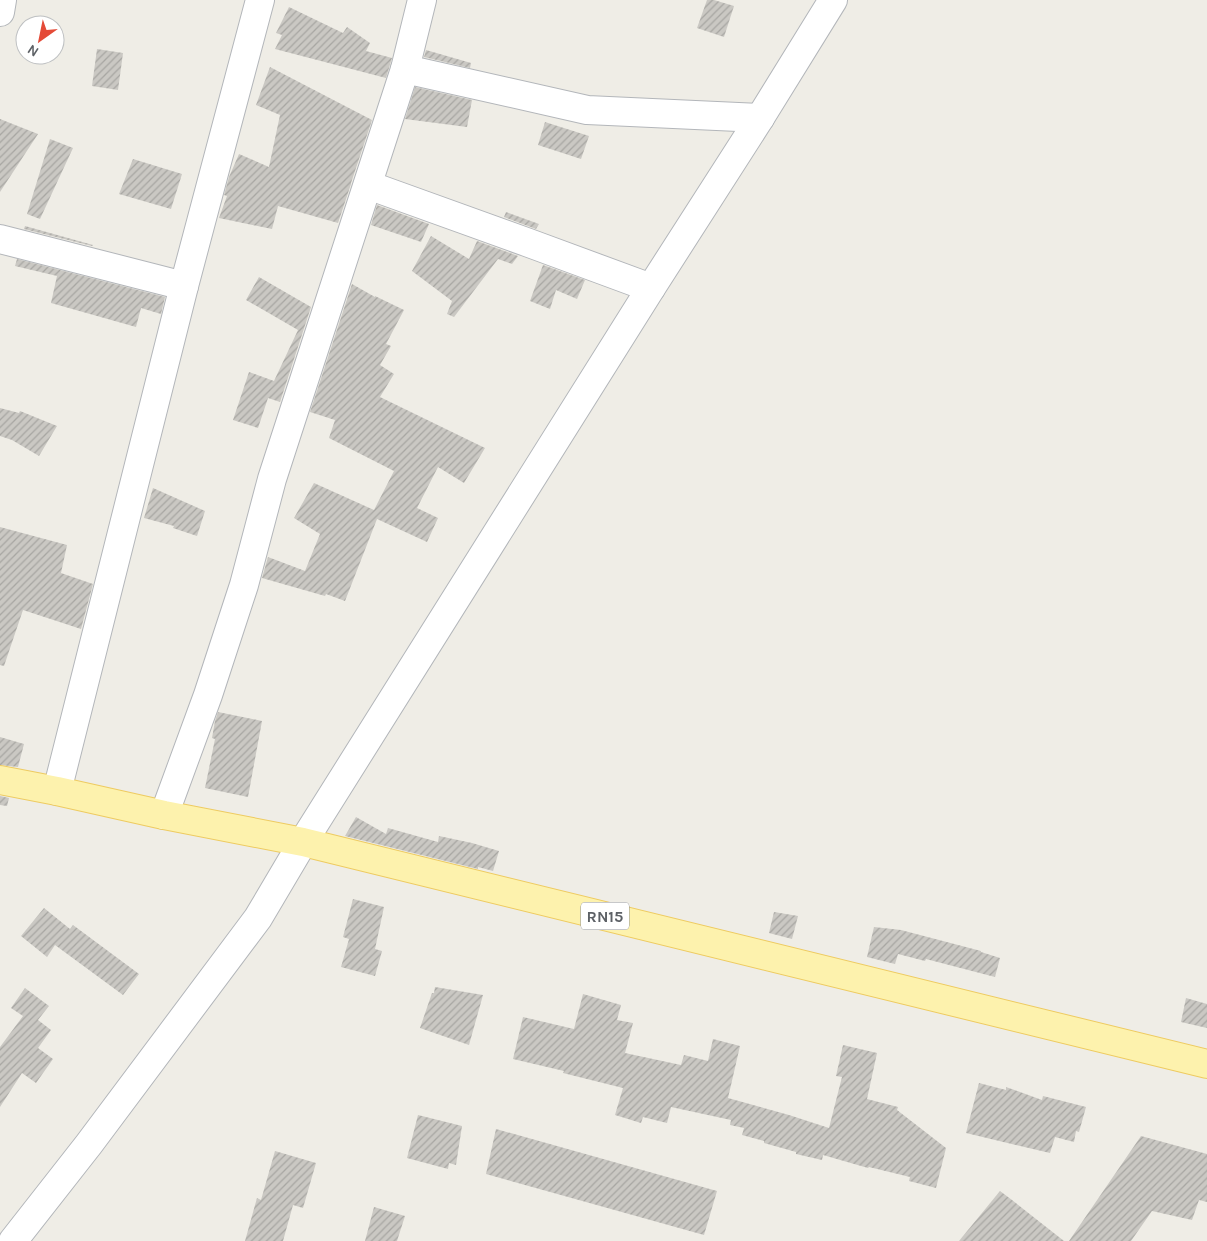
<svg xmlns="http://www.w3.org/2000/svg" width="1207" height="1241" font-family="Karla,sans-serif">
	<style>
		.building { fill: url(#building-hatch) }
		.lines { fill: none; stroke-linecap: round; stroke-linejoin: round }
		.street-casing { stroke: #b3b6ba; stroke-width: 30 }
		.primary-casing { stroke: #eecb61; stroke-width: 30 }
		.street { stroke: #fff; stroke-width: 28 }
		.primary { stroke: #fdf2ad; stroke-width: 28 }
		.labels { text-anchor: middle; stroke-width: 4; stroke-linejoin: round; paint-order: stroke }
		.shield { fill: #fff; stroke: #8e9094; stroke-width: 1 }
		.shield-label { font-size: 16px; font-weight: bold; fill: #5d6166 }
	</style>
	<defs>
		<pattern id="building-hatch" width="6" height="6" patternUnits="userSpaceOnUse" patternTransform="scale(1.25)"><rect width="6" height="6" fill="#cac8c3"/><path d="M-1 1l2-2M0 6l6-6M5 7l2-2" fill="none" stroke="#a7a6a2"/></pattern>
	</defs>
	<rect width="100%" height="100%" fill="#efede6"/>
	<g class="building">
		<polygon points="707,0 714,0 734,6 724,37 697,28"/>
		<polygon points="289,7 343,33 347,27 370,43 366,51 392,58 386,78 275,49 282,35 276,33"/>
		<polygon points="97,49 123,53 118,90 92,86"/>
		<polygon points="426,50 471,63 470,68 424,57"/>
		<polygon points="270,67 372,120 351,183 351,184 338,223 278,206 272,229 219,218 227,196 224,195 229,177 239,154 269,167 280,115 256,105"/>
		<polygon points="415,87 472,100 467,127 405,119"/>
		<polygon points="0,119 38,134 0,192"/>
		<polygon points="545,122 589,136 581,159 538,145"/>
		<polygon points="50,139 73,148 40,219 27,214"/>
		<polygon points="133,159 182,174 171,209 119,194"/>
		<polygon points="377,205 429,224 421,242 371,225"/>
		<polygon points="506,212 539,224 536,229 504,217"/>
		<polygon points="25,226 93,245 92,246 24,229"/>
		<polygon points="431,236 469,259 477,241 518,256 512,264 498,259 454,317 447,314 452,301 412,271"/>
		<polygon points="17,259 165,297 161,314 141,308 136,327 51,303 57,276 15,266"/>
		<polygon points="543,265 585,280 577,299 556,290 550,309 530,301"/>
		<polygon points="259,277 311,307 280,402 268,398 258,428 233,420 249,372 274,381 298,330 246,300"/>
		<polygon points="352,284 375,297 375,296 404,310 386,344 391,346 380,365 394,374 380,397 485,448 464,483 438,467 417,508 438,518 427,542 377,519 345,601 326,594 325,596 262,578 268,557 305,571 320,534 294,518 314,483 374,510 394,471 329,438 335,420 310,412"/>
		<polygon points="0,408 19,413 20,411 57,426 39,456 12,440 0,436"/>
		<polygon points="153,488 205,511 197,536 173,528 174,526 144,518"/>
		<polygon points="0,527 67,545 61,573 93,584 81,629 23,610 4,666 0,665"/>
		<polygon points="218,712 262,721 248,797 205,788 215,739 212,738 215,721"/>
		<polygon points="0,737 24,744 18,767 0,765"/>
		<polygon points="0,796 9,798 7,806 0,805"/>
		<polygon points="356,817 386,834 388,828 438,842 439,836 472,843 499,851 493,871 478,867 478,869 345,836"/>
		<polygon points="353,899 384,907 375,949 382,951 375,976 341,967 349,939 343,937"/>
		<polygon points="44,908 70,929 73,925 139,974 123,995 55,945 47,957 21,936"/>
		<polygon points="774,912 798,916 792,939 769,933"/>
		<polygon points="874,927 901,930 981,951 981,952 1000,958 995,977 926,959 925,961 898,954 895,964 867,957"/>
		<polygon points="435,987 483,995 469,1045 420,1028 432,993 434,993"/>
		<polygon points="25,988 49,1006 38,1020 51,1030 38,1048 53,1059 36,1083 22,1073 0,1107 0,1047 23,1016 11,1008"/>
		<polygon points="583,994 621,1005 617,1020 633,1023 625,1053 681,1065 684,1055 708,1061 713,1039 740,1046 728,1098 789,1115 829,1128 842,1077 836,1076 843,1045 877,1053 867,1099 898,1107 897,1110 946,1148 936,1188 909,1181 910,1177 869,1167 868,1168 823,1155 822,1160 796,1154 796,1152 764,1143 764,1141 742,1135 744,1128 730,1125 731,1120 671,1107 667,1123 643,1117 641,1123 615,1115 623,1088 563,1073 564,1071 513,1059 523,1017 574,1029"/>
		<polygon points="1186,998 1207,1004 1207,1028 1181,1022"/>
		<polygon points="979,1083 1006,1090 1006,1087 1042,1100 1043,1096 1086,1107 1079,1132 1076,1131 1074,1142 1055,1137 1050,1153 966,1133"/>
		<polygon points="418,1115 462,1126 456,1165 449,1163 448,1169 407,1158"/>
		<polygon points="496,1129 717,1191 704,1235 486,1174"/>
		<polygon points="1141,1136 1207,1154 1207,1202 1199,1200 1192,1220 1152,1211 1131,1241 1069,1241"/>
		<polygon points="275,1151 316,1163 303,1208 293,1205 283,1241 245,1241 257,1198 261,1200"/>
		<polygon points="1000,1191 1012,1200 1064,1241 959,1241"/>
		<polygon points="374,1207 405,1216 397,1241 365,1241"/>
	</g>
	<g class="lines">
		<g class="street-casing">
			<g id="street">
				<polyline points="0,12 2,0"/>
				<polyline points="405,69 587,110 760,118"/>
				<polyline points="368,185 529,243 651,288"/>
				<polyline points="0,239 184,286"/>
				<polyline points="57,791 184,286 260,0"/>
				<polyline points="164,815 208,695 244,585 272,479 405,69 422,0"/>
				<polyline points="13,1241 89,1144 258,918 303,842 651,288 760,118 833,0"/>
			</g>
		</g>
		<g class="primary-casing">
			<polyline id="primary" points="0,780 57,791 164,815 303,842 1207,1064"/>
		</g>
		<use href="#street" class="street"/>
		<use href="#primary" class="primary"/>
	</g>
	<g class="labels">
		<rect class="shield" x="581" y="902.5" width="48" height="27" rx="4"/>
		<g class="shield-label">
			<text x="605" y="922">RN15</text>
		</g>
	</g>
	<g transform="translate(40 40) rotate(213)"><circle r="24" fill="#ffffff" stroke="#bec0c2"/>
	<path d="M0-4L9 19L0 12L-9 19Z" fill="#e44a37"/>
	<text y="-8" font-size="14" font-weight="bold" text-anchor="middle" fill="#5d6166">N</text>
	</g>
</svg>
